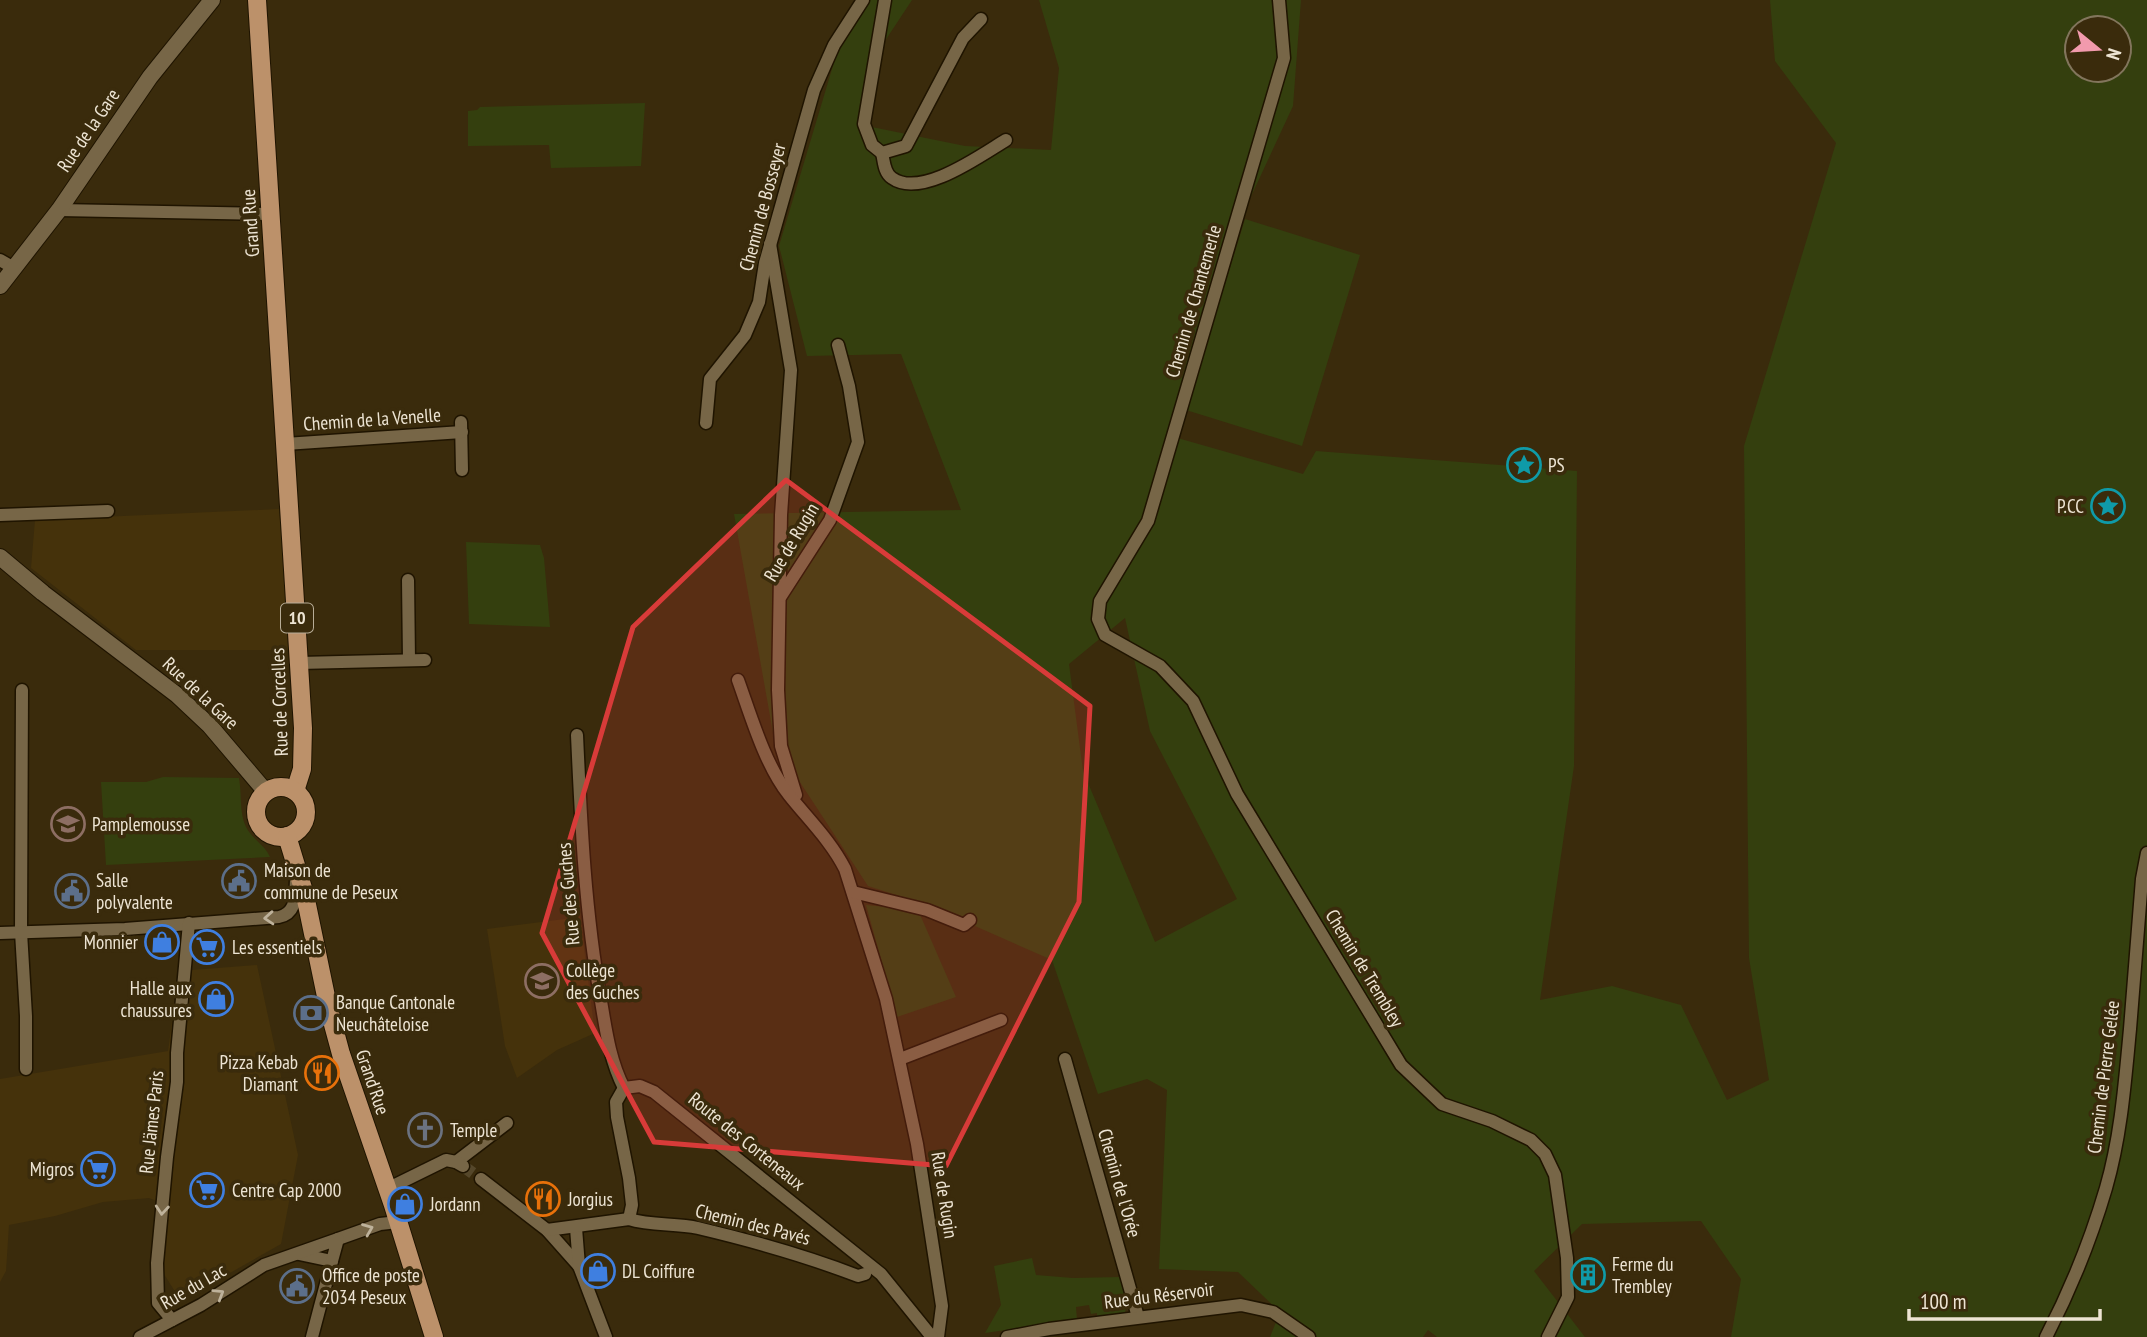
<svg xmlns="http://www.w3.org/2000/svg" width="2147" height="1337" font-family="'PT Sans Narrow',sans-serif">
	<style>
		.built { fill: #45320b }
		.green { fill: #343f0e; fill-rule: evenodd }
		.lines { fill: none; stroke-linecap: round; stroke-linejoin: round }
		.street-tunnel { stroke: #55472a; stroke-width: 12; stroke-dasharray: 12 6; stroke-linecap: butt }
		.street-casing { stroke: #1f1400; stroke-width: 15 }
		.secondary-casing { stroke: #1f1400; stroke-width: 18 }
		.primary-casing { stroke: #1f1400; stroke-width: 20 }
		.street { stroke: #776647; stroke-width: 12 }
		.secondary { stroke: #776647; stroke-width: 16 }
		.primary { stroke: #bc916a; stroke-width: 18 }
		.oneway { stroke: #beb29b }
		.marked { fill: #d83b39; fill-opacity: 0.2; stroke: #d83b39; stroke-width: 5; stroke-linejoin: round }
		.labels { text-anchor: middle; stroke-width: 7; stroke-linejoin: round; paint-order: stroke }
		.shield { fill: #3a2b0c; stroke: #b7ac97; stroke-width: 2 }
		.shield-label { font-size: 18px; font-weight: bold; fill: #ede4d3 }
		.street-label { font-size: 19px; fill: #ede4d3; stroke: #3a2b0c }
		.poi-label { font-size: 19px; fill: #ede4d3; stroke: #3a2b0c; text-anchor: start }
	</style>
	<rect width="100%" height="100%" fill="#3a2b0c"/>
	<g class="built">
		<polygon points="279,509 292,650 136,650 31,568 35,520"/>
		<polygon points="580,917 595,1033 557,1050 517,1078 505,1046 487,929"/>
		<polygon points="257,965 298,1155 281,1244 193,1294 183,1295 174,1290 157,1263 162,1203 149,1198 103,1202 55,1216 9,1225 6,1271 0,1282 0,1079 168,1051 179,971"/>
	</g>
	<g class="green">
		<path d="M868,0H912L877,53L867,126L965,146L1051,150L1059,68L1039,0H1301L1293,106L1241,218L1174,437L1303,474L1316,451L1577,471L1574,766L1540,1000L1612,986L1681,1005L1727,1100L1769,1080L1749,958L1744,446L1836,143L1775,61L1770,0H2147V1337H1731L1741,1279L1701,1221L1582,1224L1534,1271L1585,1337H1437L1428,1330L1423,1337H1270L1280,1312L1238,1272L1159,1269L1167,1090L1147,1079L1098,1094L1052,960L925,904L868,886L775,744L734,514L961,510L901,354L807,356L779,246L838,49ZM2077,28H2119V70H2077ZM1125,618L1150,731L1237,899L1155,942L1083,771L1069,664Z"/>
		<polygon points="645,103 641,166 551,168 549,145 468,146 468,111 477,110 480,107"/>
		<polygon points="1245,219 1360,255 1302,446 1186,410"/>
		<polygon points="466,542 540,545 544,558 550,627 469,624"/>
		<path d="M163,777L239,778C242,794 239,813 246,827C252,839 265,845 270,857L106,865L101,782H146Z"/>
		<polygon points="866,905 918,910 956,997 897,1017"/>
		<polygon points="1032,1258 1036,1275 1073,1278 1120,1277 1127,1303 1125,1313 1097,1317 1097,1313 1091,1314 1089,1305 1076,1307 1077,1320 985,1333 1001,1305 994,1266"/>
	</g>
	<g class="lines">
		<polyline class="street-tunnel" points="463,1166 481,1179"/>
		<g class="street-casing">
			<g id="street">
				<polyline points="885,0 864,124 872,145 882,153 906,146 963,38 981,19"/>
				<polyline points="1279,0 1284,58 1148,521 1100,601 1098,619 1105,635 1160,666 1193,701 1237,794 1401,1065 1442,1104 1492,1121 1531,1140 1545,1154 1555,1175 1567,1258 1568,1297 1548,1337"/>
				<path d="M882,153C884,161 884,173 892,178C921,199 981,155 1006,140"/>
				<polyline points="59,210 270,214"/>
				<polyline points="770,244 791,370 781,515 778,690 781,746 796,795"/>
				<polyline points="0,260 14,268"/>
				<polyline points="461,422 462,470"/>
				<polyline points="706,423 710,379 745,335 759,302 765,263 814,90 834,45 863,0"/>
				<polyline points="285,444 462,432"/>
				<polyline points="0,515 108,511"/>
				<polyline points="408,580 409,660"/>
				<polyline points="781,596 830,520 858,442 849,386 838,345"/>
				<polyline points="299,663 425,660"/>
				<path d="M738,680C751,716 765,765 789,795C808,819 831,841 845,869L886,999L917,1144L942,1306L938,1337"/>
				<polyline points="22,690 21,932 26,1016 26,1069"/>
				<path d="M577,735C581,824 585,913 601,1001C606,1031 610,1061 624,1088"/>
				<polyline points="853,892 927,910 964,925 970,920"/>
				<path d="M0,933L125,929L279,917C297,913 295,896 296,880"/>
				<polyline points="900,1059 1001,1020"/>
				<polyline points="1065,1059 1138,1317"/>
				<polyline points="624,1088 640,1086 654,1092 881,1274 932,1337"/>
				<polyline points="624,1088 616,1102 617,1117 629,1178 632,1205 629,1219"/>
				<polyline points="456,1162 507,1123"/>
				<polyline points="481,1179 547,1230 579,1266"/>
				<polyline points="387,1189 446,1160 456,1162 463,1166"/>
				<polyline points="576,1228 579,1266 606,1337"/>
				<path d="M547,1230L629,1219C651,1226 675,1223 698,1228C753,1241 806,1256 858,1276L865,1274"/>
				<polyline points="338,1239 380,1224 398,1222"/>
				<polyline points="299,1254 332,1261 312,1337"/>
				<polyline points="172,1320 158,1303 157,1263 167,1157 177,1082 177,1053 189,923"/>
				<polyline points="140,1337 201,1305 264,1265 338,1239 332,1261"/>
				<polyline points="1007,1337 1049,1329 1241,1305 1273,1312 1309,1337"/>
				<path d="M2046,1337C2071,1289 2091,1239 2106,1188C2121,1136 2125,1082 2130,1029C2134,979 2138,929 2142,879L2147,853"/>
			</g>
		</g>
		<g class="secondary-casing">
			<g id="secondary">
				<polyline points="0,286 59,210 150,77 212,0"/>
				<polyline points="0,557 43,593 177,695 210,726 266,792"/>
			</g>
		</g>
		<g class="primary-casing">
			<g id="primary">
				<polyline points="257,0 303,728 302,769 295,791"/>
				<circle cx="281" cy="812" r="25"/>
				<polyline points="287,836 305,895 328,1006 341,1054 393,1205 434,1337"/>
			</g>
		</g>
		<use href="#street" class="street"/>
		<use href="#secondary" class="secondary"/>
		<use href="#primary" class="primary"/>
	</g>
	<defs><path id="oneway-chevron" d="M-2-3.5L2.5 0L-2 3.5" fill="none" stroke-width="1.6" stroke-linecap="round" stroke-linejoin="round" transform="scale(1.75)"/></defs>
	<g class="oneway">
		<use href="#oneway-chevron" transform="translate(269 918) rotate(176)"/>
		<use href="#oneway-chevron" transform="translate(162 1210) rotate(95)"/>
		<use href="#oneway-chevron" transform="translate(368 1229) rotate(-22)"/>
		<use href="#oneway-chevron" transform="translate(219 1294) rotate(-32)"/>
	</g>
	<path class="marked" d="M786,480L1090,706L1079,902L946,1166L654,1142L542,933L633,627Z"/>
	<defs>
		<g id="sight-ring" transform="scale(1.75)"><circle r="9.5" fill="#3a2b0c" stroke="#0f9aa8" stroke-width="1.5"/><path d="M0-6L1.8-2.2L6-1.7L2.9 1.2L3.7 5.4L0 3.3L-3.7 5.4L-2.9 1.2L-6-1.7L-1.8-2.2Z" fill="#0f9aa8"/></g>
		<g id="school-ring" transform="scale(1.75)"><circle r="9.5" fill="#3a2b0c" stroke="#8d6e63" stroke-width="1.5"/><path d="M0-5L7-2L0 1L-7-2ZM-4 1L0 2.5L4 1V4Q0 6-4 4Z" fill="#8d6e63"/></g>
		<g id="civic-ring" transform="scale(1.75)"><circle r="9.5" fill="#3a2b0c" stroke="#5c6f8a" stroke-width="1.5"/><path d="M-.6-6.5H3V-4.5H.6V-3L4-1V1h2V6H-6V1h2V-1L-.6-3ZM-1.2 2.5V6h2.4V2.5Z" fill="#5c6f8a"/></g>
		<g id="shop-ring" transform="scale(1.75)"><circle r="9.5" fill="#3a2b0c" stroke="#3f7fe0" stroke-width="1.5"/><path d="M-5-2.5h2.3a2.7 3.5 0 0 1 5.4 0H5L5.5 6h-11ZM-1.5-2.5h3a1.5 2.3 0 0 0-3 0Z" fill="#3f7fe0"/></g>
		<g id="supermarket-ring" transform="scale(1.75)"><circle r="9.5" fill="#3a2b0c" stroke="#3f7fe0" stroke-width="1.5"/><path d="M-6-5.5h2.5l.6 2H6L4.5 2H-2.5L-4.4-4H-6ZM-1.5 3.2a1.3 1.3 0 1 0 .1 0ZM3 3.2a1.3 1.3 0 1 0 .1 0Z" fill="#3f7fe0"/></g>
		<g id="bank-ring" transform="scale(1.75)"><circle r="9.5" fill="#3a2b0c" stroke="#5c6f8a" stroke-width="1.5"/><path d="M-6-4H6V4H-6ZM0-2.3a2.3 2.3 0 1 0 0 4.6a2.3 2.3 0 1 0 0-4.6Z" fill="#5c6f8a"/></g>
		<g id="restaurant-ring" transform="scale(1.75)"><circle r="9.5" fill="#3a2b0c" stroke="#e8710a" stroke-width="1.5"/><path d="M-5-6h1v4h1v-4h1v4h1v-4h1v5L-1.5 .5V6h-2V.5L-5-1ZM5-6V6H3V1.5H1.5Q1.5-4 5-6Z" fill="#e8710a"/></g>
		<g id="church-ring" transform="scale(1.75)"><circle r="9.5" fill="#3a2b0c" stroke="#6b7280" stroke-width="1.5"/><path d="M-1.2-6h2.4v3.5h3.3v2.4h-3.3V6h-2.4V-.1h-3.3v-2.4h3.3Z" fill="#6b7280"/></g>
		<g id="building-ring" transform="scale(1.75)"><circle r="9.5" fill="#3a2b0c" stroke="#0f9aa8" stroke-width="1.5"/><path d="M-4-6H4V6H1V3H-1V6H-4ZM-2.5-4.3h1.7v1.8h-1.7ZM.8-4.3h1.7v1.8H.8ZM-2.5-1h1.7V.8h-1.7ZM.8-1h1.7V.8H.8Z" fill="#0f9aa8"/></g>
	</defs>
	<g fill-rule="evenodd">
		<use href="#sight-ring" x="1524" y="465"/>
		<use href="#sight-ring" x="2108" y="506"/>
		<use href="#school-ring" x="68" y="824"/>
		<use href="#civic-ring" x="239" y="881"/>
		<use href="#civic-ring" x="72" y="891"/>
		<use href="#shop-ring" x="162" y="942"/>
		<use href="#supermarket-ring" x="207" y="947"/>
		<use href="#school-ring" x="542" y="981"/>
		<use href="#shop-ring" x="216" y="999"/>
		<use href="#bank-ring" x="311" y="1013"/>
		<use href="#restaurant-ring" x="322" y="1073"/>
		<use href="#church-ring" x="425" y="1130"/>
		<use href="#supermarket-ring" x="98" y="1169"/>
		<use href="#supermarket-ring" x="207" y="1190"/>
		<use href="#restaurant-ring" x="543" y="1199"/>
		<use href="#shop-ring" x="405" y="1204"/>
		<use href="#shop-ring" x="598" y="1271"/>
		<use href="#building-ring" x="1588" y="1275"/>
		<use href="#civic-ring" x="297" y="1286"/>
	</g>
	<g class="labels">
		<rect class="shield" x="281" y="603.5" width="32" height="29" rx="5"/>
		<g class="shield-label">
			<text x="297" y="624">10</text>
		</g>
		<g class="street-label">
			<text transform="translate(88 130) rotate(-56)" y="7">Rue de la Gare</text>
			<text transform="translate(762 207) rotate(-75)" y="7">Chemin de Bosseyer</text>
			<text transform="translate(250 223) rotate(-94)" y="7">Grand Rue</text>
			<text transform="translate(1193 301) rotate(-74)" y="7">Chemin de Chantemerle</text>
			<text transform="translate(372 419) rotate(-4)" y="7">Chemin de la Venelle</text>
			<text transform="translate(791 542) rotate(-59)" y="7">Rue de Rugin</text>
			<text transform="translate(201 693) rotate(43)" y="7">Rue de la Gare</text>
			<text transform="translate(279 702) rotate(-92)" y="7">Rue de Corcelles</text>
			<text transform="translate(568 894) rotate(-95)" y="7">Rue des Guches</text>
			<text transform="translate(1365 968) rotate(59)" y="7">Chemin de Trembley</text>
			<text transform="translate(2103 1077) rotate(-83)" y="7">Chemin de Pierre Gelée</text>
			<text transform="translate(373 1082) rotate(71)" y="7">Grand'Rue</text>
			<text transform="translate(151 1122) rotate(-84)" y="7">Rue Jämes Paris</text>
			<text transform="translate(747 1141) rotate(39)" y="7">Route des Corteneaux</text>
			<text transform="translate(1120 1183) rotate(74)" y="7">Chemin de l'Orée</text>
			<text transform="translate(945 1195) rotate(81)" y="7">Rue de Rugin</text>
			<text transform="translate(753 1224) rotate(14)" y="7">Chemin des Pavés</text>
			<text transform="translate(193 1286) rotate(-30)" y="7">Rue du Lac</text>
			<text transform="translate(1159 1295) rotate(-7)" y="7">Rue du Réservoir</text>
		</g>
		<g class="poi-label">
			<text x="1548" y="472">PS</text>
			<text x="2084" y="513" text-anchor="end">P.CC</text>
			<text x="92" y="831">Pamplemousse</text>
			<text x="264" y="877">Maison de<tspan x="264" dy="22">commune de Peseux</tspan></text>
			<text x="96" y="887">Salle<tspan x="96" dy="22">polyvalente</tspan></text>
			<text x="138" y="949" text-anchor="end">Monnier</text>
			<text x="232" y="954">Les essentiels</text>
			<text x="566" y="977">Collège<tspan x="566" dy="22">des Guches</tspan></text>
			<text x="192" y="995" text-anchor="end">Halle aux<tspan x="192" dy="22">chaussures</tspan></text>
			<text x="336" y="1009">Banque Cantonale<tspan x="336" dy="22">Neuchâteloise</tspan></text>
			<text x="298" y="1069" text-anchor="end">Pizza Kebab<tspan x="298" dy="22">Diamant</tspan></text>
			<text x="450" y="1137">Temple</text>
			<text x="74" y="1176" text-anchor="end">Migros</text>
			<text x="232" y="1197">Centre Cap 2000</text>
			<text x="568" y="1206">Jorgius</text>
			<text x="430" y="1211">Jordann</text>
			<text x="1612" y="1271">Ferme du<tspan x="1612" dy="22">Trembley</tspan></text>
			<text x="622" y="1278">DL Coiffure</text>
			<text x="322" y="1282">Office de poste<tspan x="322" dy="22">2034 Peseux</tspan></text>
		</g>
	</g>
	<g transform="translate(2098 49) rotate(108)"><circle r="33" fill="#3a2b0c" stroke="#82755c" stroke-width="2"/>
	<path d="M0-5L12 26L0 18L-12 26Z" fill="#f29aad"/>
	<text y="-10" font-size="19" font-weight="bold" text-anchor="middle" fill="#ede4d3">N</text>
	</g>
	<path d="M1909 1309v10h191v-10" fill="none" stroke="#ede4d3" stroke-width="3.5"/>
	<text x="1920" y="1309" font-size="21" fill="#ede4d3" stroke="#3a2b0c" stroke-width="5" paint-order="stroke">100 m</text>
</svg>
